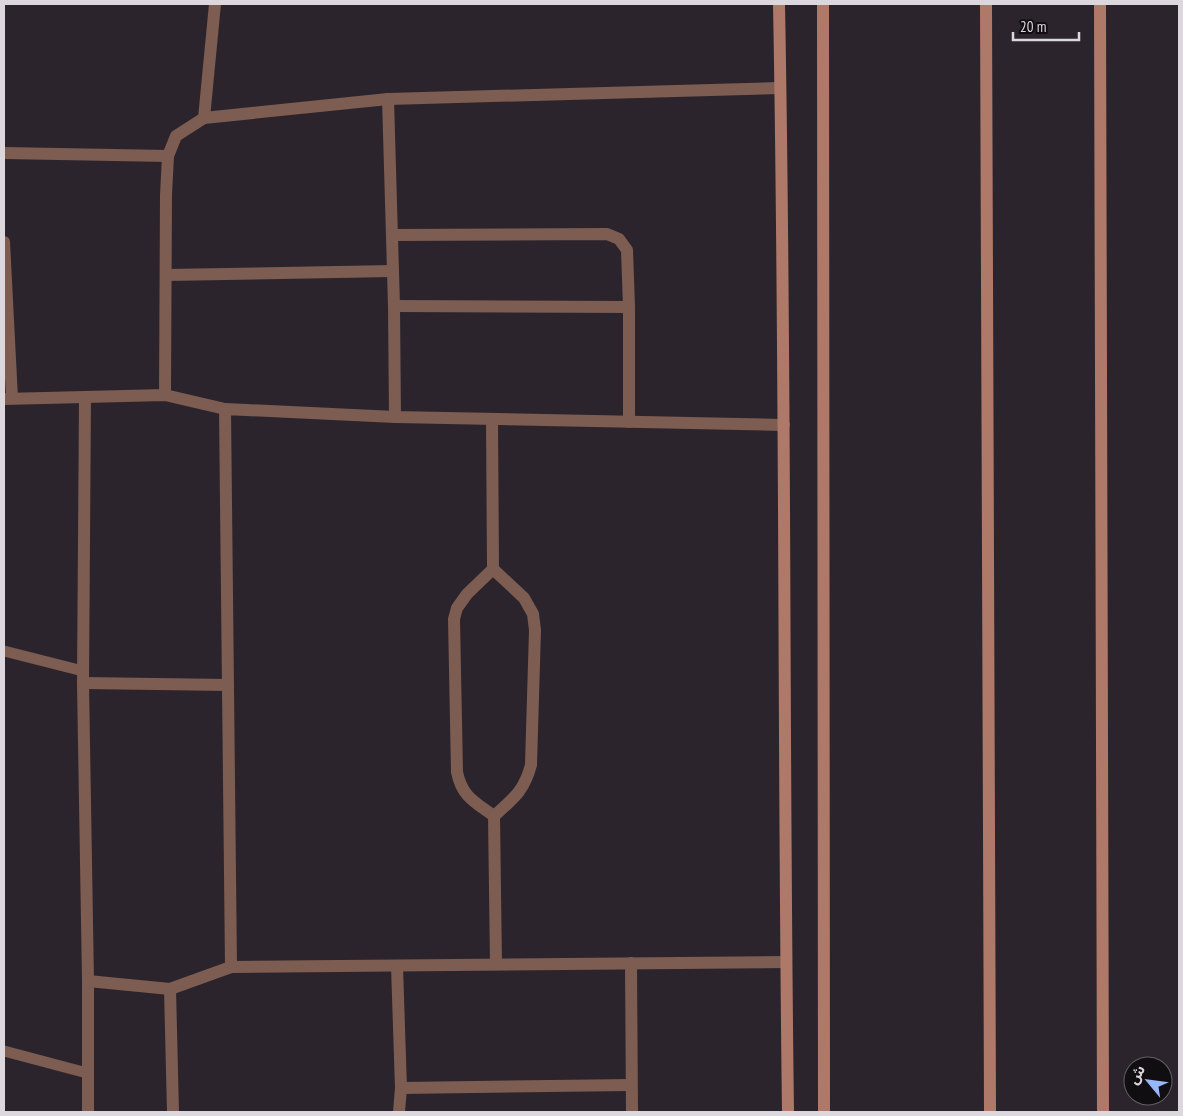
<svg xmlns="http://www.w3.org/2000/svg" width="1183" height="1116" font-family="'PT Sans Narrow','Noto Sans Arabic',sans-serif">
	<style>
		.lines { fill: none; stroke-linecap: round; stroke-linejoin: round }
		.lane { stroke: #7d5c51; stroke-width: 11 }
		.street { stroke: #7d5c51; stroke-width: 12 }
		.secondary { stroke: #af7969; stroke-width: 12 }
	</style>
	<rect width="100%" height="100%" fill="#2b242c"/>
	<g class="lines">
		<g class="lane">
			<polyline points="4,651 83,671"/>
			<polyline points="4,1051 87,1073"/>
		</g>
		<g class="street">
			<polyline points="215,4 204,118 388,99 780,88"/>
			<polyline points="388,99 394,306 395,417"/>
			<polyline points="4,153 168,156"/>
			<polyline points="392,235 607,234 619,239 627,250 629,307 629,422"/>
			<polyline points="4,242 12,398"/>
			<polyline points="166,275 393,271"/>
			<polyline points="394,306 629,307"/>
			<polyline points="165,395 166,195 168,156 176,136 204,118"/>
			<polyline points="85,397 83,683 88,981 88,1112"/>
			<polyline points="4,399 165,395 225,409"/>
			<path d="M492,419L493,569L467,594L457,608L454,619L457,772C462,797 475,802 494,816L496,964"/>
			<polyline points="784,425 395,417 225,409 231,967 786,962"/>
			<path d="M493,569L524,598L533,614L535,630L531,765C524,791 514,798 494,816"/>
			<polyline points="83,683 228,685"/>
			<polyline points="631,963 632,1112"/>
			<polyline points="397,966 401,1088 399,1112"/>
			<polyline points="88,981 170,989 173,1112"/>
			<polyline points="170,989 231,967"/>
			<polyline points="401,1088 631,1085"/>
		</g>
		<g class="secondary">
			<path d="M779,4C786,373 783,743 788,1112"/>
			<polyline points="823,4 824,1112"/>
			<polyline points="986,4 990,1112"/>
			<polyline points="1100,4 1103,1112"/>
		</g>
	</g>
	<rect width="1183" height="1116" fill="none" stroke="#dbd7dd" stroke-width="10"/>
	<g transform="translate(1148 1081) rotate(299)"><circle r="24" fill="#110e12" stroke="#625e63"/>
	<path d="M0-4L9 19L0 12L-9 19Z" fill="#98b6fd"/>
	<text y="-8" font-size="14" font-weight="bold" text-anchor="middle" fill="#dbd7dd">ش</text>
	</g>
	<path d="M1013 32v8h66v-8" fill="none" stroke="#dbd7dd" stroke-width="2.5"/>
	<text x="1020" y="32" font-size="15" fill="#dbd7dd" stroke="#110e12" stroke-width="4" paint-order="stroke">20 m</text>
</svg>
